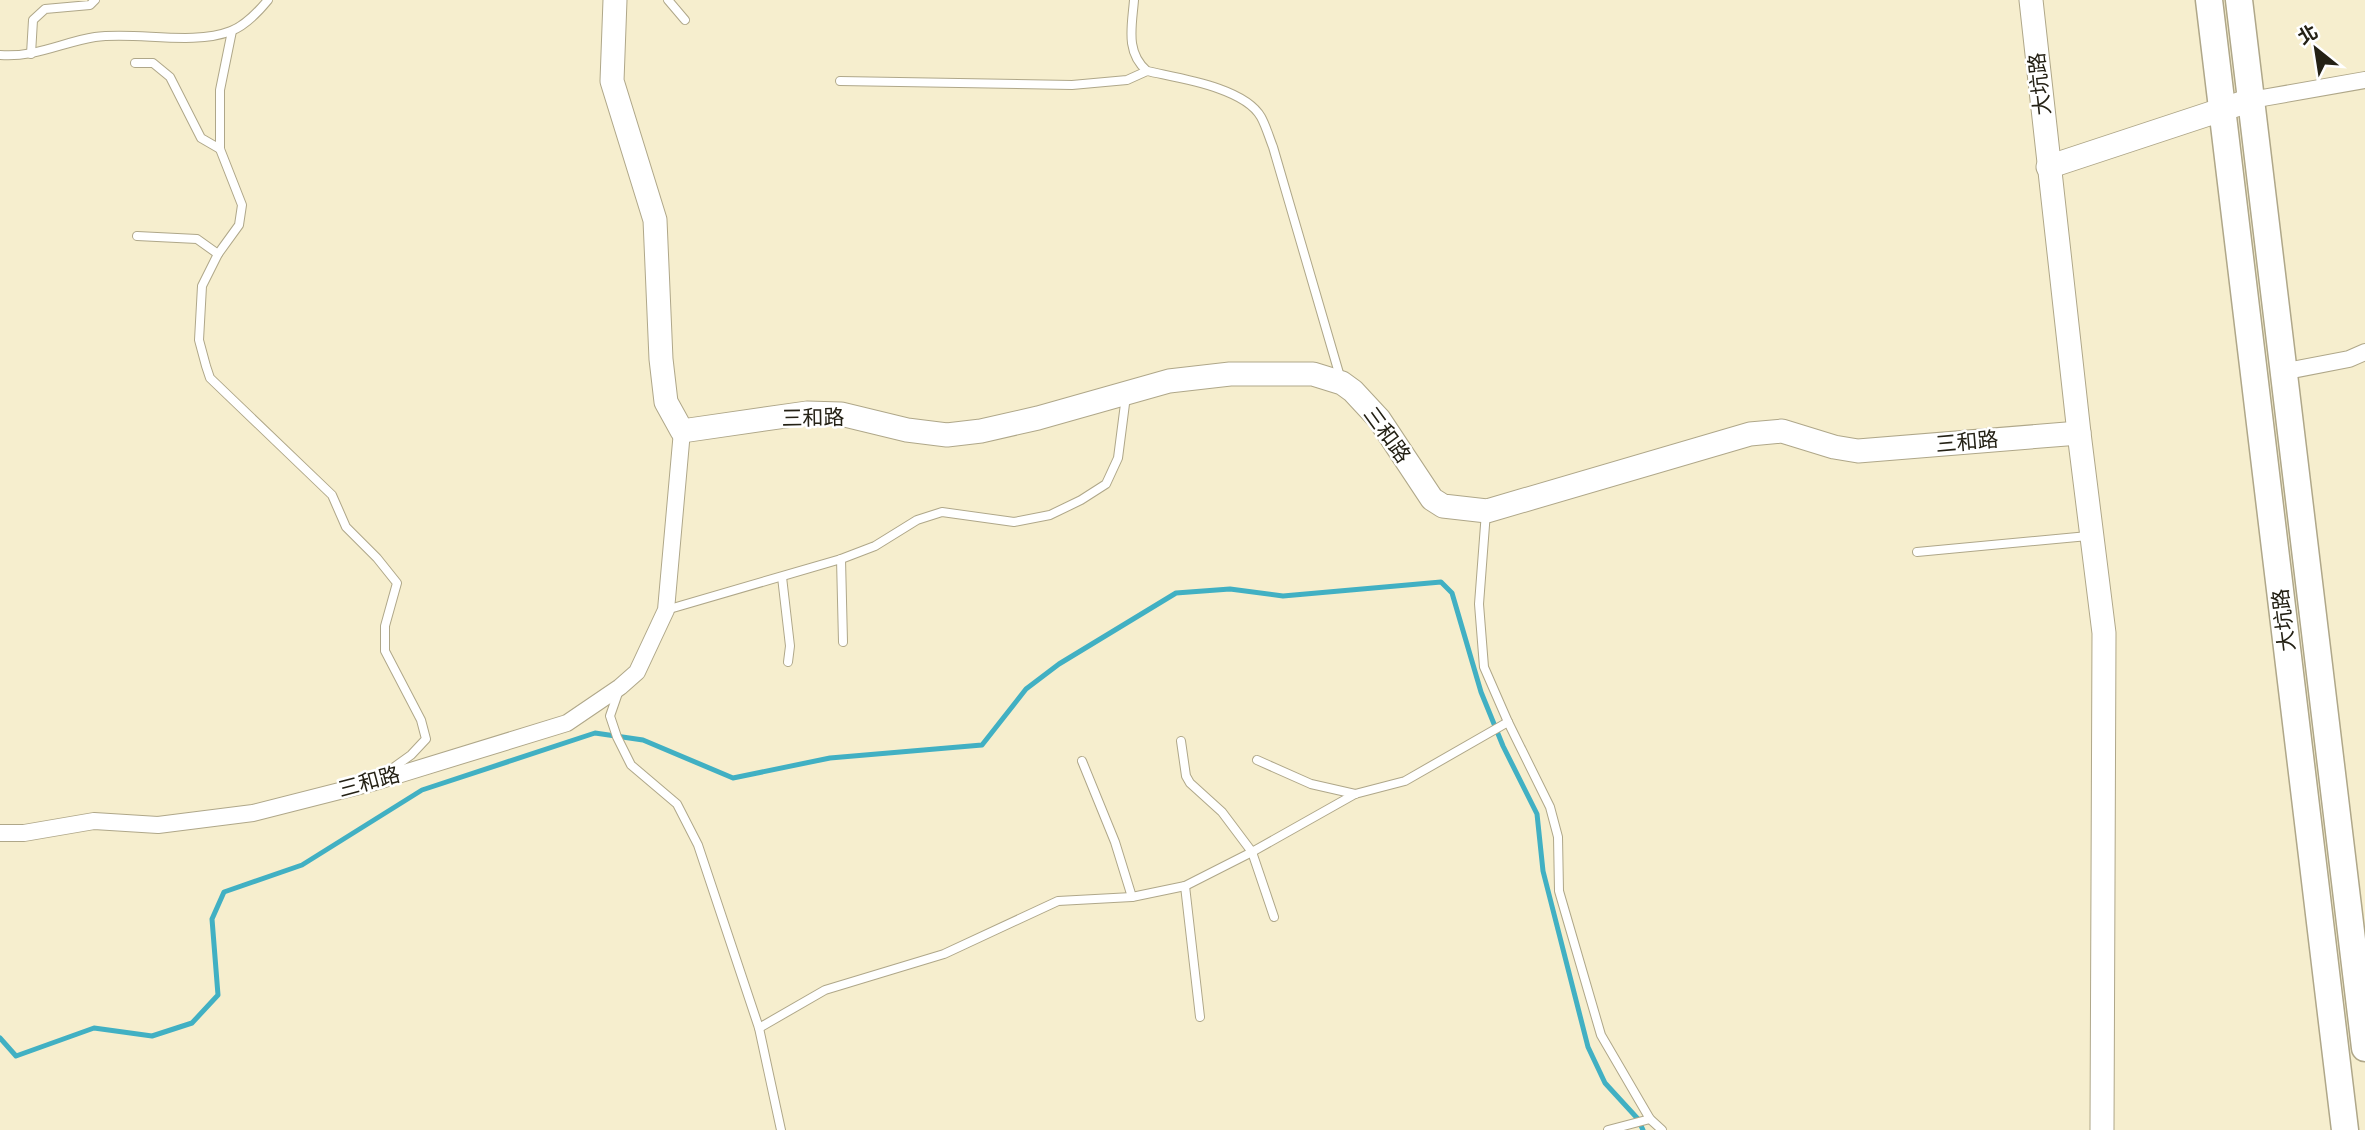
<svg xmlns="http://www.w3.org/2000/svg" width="2365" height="1130" font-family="'Varela Round','Noto Sans TC',sans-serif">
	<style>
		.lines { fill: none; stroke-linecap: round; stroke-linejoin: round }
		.stream { stroke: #41b0c3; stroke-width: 5 }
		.lane-casing { stroke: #afa789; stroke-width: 10 }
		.street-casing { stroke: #afa789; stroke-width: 18 }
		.secondary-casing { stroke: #afa789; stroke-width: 25 }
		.primary-casing { stroke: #afa789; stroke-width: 29 }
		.lane { stroke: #fff; stroke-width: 8 }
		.street { stroke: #fff; stroke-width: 16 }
		.secondary { stroke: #fff; stroke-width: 23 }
		.primary { stroke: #fff; stroke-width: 26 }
		.labels { text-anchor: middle; stroke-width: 5; stroke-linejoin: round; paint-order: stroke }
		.street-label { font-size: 21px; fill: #242115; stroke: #fff }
	</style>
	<rect width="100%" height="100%" fill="#f6eece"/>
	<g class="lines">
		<polyline class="stream" points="0,1038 16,1056 94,1028 152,1036 192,1023 218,995 212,919 224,892 302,865 422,790 595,733 643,740 733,778 830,758 982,745 1026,689 1059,664 1176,593 1230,589 1283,596 1441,582 1452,593 1481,692 1503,746 1537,814 1543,871 1588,1047 1605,1083 1638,1119 1643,1130"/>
		<g class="lane-casing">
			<g id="lane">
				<polyline points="668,0 685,20"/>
				<path d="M1134,0C1132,26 1125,52 1147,71C1177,78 1244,87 1261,117C1266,126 1269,137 1273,147L1341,380"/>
				<polyline points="232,31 220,90 220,149 242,205 239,225 218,254 202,286 199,340 206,366 210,378 332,495 346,527 377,558 397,583 385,626 385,651 421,720 426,739 411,755 386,773"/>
				<polyline points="31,54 33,20 45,9 90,5 95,0"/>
				<path d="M0,55C34,58 63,42 95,37C135,31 193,46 231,31C244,26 259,11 268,0"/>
				<polyline points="135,63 153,63 170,77 201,138 220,149"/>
				<polyline points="840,81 1072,85 1127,80 1147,71"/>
				<polyline points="137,236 197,239 218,254"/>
				<polyline points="1486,512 1479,604 1484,667 1508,722 1550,807 1558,837 1559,891 1601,1035 1650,1119 1662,1130"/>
				<polyline points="1917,552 2088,536"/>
				<polyline points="841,559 843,642"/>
				<polyline points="782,577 790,646 788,662"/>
				<polyline points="666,610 841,559 875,546 917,520 942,512 1014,522 1050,515 1081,500 1106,484 1118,458 1126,396"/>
				<polyline points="619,690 610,716 617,737 631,765 677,804 698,845 759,1028 781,1130"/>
				<polyline points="1181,741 1186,776 1190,783 1222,812 1252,852 1274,917"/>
				<polyline points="1257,760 1311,784 1355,794"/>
				<polyline points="1082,761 1115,842 1132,897"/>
				<polyline points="1185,886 1200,1017"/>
				<polyline points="759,1028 825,990 944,954 1058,901 1132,897 1185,886 1252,852 1355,794 1405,781 1508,722"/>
				<polyline points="1608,1130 1650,1119"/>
			</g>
		</g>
		<g class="street-casing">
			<g id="street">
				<polyline points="2251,100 2365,80"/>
				<polyline points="2282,372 2349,359 2365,352"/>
				<polyline points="0,833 24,833 94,821 158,825 253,813 375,782 567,723 620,687 637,672 666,610 682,431"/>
			</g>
		</g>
		<g class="secondary-casing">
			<g id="secondary">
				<polyline points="615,0 612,81 655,220 661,359 666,402 682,431 807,413 841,414 907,430 947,435 981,431 1038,418 1169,381 1230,374 1313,374 1342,383 1353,391 1379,419 1432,499 1443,506 1487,511 1750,434 1782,431 1834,447 1858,451 2079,433"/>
				<polyline points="2031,0 2079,433 2104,633 2102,1130"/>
				<polyline points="2048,167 2251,100"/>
			</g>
		</g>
		<g class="primary-casing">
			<g id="primary">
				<polyline points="2209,0 2345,1130"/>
				<polyline points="2239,0 2365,1048"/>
			</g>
		</g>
		<use href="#lane" class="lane"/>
		<use href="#street" class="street"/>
		<use href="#secondary" class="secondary"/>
		<use href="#primary" class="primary"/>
	</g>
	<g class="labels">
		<g class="street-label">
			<text transform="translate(2040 84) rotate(-96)" y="7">大坑路</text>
			<text transform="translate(813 418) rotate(-1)" y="7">三和路</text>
			<text transform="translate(1387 435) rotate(54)" y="7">三和路</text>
			<text transform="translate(1967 442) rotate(-5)" y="7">三和路</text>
			<text transform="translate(2284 620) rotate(-97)" y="7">大坑路</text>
			<text transform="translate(369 782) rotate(-15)" y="7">三和路</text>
		</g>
	</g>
	<g transform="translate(2316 49) rotate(330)" stroke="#ffffff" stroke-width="5" paint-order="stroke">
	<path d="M0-5L12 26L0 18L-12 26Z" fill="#242115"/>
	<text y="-10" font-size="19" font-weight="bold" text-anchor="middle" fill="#242115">北</text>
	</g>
</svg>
